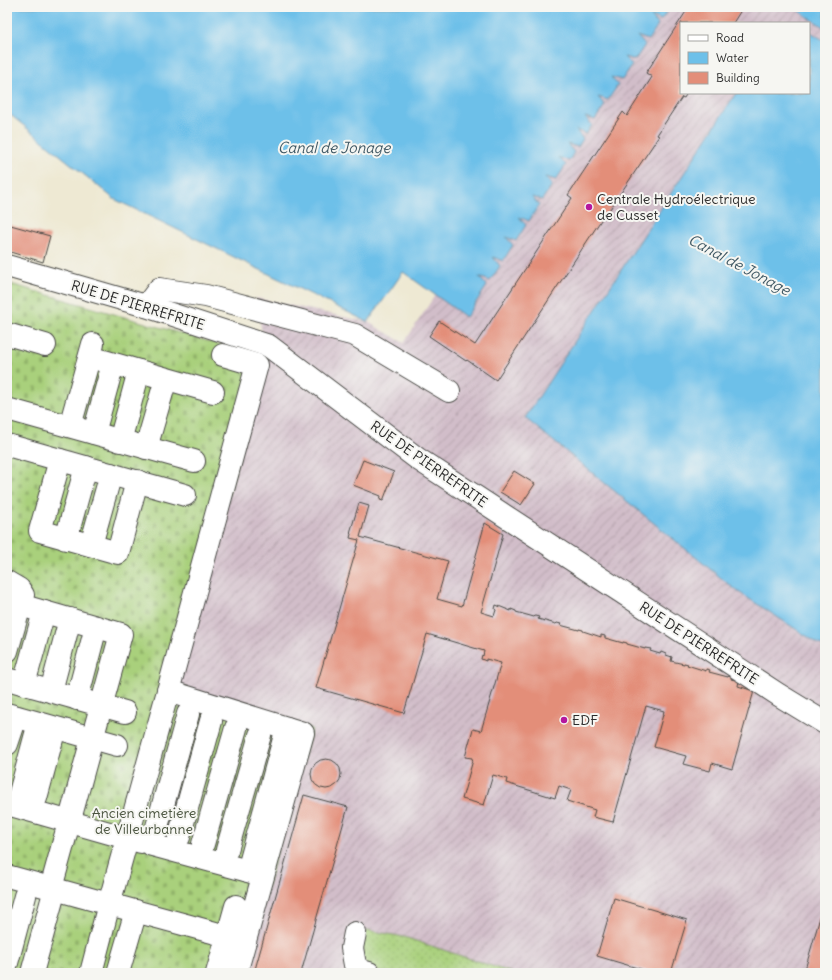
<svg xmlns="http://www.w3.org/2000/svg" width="832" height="980" font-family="Delius,sans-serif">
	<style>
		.industrial { fill: url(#industrial-furrows) }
		.grass { fill: url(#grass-dots); stroke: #6a7e53 }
		.cemetery { fill: url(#cemetery-stones); stroke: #6a7e53 }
		.water { fill: #6dc0e9; stroke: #4c768a }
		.building { fill: #e38e79 }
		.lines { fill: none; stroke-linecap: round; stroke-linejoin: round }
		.minor-casing { stroke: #484844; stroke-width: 24 }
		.minor { stroke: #fff; stroke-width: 22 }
		.poi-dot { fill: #b5179e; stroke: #f6f6f2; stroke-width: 1.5 }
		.labels { text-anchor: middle; stroke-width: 4; stroke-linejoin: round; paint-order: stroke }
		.poi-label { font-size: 14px; fill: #2b2b2b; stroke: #f6f6f2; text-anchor: start }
		.street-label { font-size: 14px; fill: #2b2b2b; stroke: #f6f6f2 }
		.park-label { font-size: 14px; fill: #4a543f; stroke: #f6f6f2 }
		.water-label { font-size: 15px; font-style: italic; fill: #3f5864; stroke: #f6f6f2 }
	</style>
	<defs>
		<pattern id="industrial-furrows" width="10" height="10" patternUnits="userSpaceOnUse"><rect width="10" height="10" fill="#d1bdc9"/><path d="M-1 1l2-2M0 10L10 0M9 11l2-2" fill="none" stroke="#aa9aa3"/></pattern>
		<pattern id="grass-dots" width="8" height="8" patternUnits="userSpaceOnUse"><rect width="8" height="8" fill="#a9d07b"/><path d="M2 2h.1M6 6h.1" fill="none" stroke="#92b36a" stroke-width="1.8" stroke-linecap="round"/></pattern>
		<pattern id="cemetery-stones" width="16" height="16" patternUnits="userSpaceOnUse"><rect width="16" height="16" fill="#a9d07b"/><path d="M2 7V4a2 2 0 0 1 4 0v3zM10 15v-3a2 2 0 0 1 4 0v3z" fill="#92b36a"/></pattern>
	</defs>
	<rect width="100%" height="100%" fill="#f6f6f2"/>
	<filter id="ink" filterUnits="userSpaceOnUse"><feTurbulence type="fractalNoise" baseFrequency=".025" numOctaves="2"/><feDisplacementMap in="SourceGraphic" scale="8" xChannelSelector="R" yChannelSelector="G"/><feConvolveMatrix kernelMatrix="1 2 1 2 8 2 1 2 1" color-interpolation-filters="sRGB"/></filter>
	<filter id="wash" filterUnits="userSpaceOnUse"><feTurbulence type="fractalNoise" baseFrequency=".012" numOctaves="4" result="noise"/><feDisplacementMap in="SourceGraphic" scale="16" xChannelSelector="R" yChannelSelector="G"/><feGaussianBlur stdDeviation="0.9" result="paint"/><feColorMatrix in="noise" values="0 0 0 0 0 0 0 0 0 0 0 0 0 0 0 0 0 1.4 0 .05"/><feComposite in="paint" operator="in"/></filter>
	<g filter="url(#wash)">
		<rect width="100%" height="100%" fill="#eee9d3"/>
		<polygon class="industrial" points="670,7 793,7 825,28 825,41 809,31 809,23 791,23 783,20 781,23 681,23 681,93 736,93 525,418 737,591 825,648 825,973 243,973 176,688 266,358 256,298 368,322 404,343 435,295 466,316 479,276 490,281 492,257 566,143 623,56 645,45 637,36 648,40 658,25 650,16 661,20"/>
		<path class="grass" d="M367,930L404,937L513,973H384C379,971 372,970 369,967C357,958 364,942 367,930Z"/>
		<polygon class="cemetery" points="7,283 266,358 176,688 312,729 243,973 7,973"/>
		<g class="water">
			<polygon points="7,7 670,7 661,20 651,16 658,25 648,40 637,36 645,45 635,60 624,57 632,65 622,80 611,77 618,85 608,100 598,97 605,105 595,120 585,117 592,125 586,134 576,130 583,139 578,147 567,144 574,152 569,161 558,157 566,165 556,180 545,177 552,185 542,200 532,197 539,205 529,221 519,217 526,225 516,241 506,237 513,245 503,261 493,257 500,266 490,281 479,277 487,286 466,317 403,272 368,322 114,199 7,112"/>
			<polygon points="793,7 825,7 825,28"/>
			<polygon points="809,31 825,41 825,648 737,591 525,418 736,93 809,93"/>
		</g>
		<g id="blocks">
			<g class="building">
				<polygon points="689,7 743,7 733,23 681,23 681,93 687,93 684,98 682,97 657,135 659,136 604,218 603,217 496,380 467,360 466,361 429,336 439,321 475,345 572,198 568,195 623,112 627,116 652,77 646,73"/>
				<polygon points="7,224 50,236 43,262 7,251"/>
				<polygon points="363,460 394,472 383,501 380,500 381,496 353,485"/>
				<polygon points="514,471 535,484 521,505 500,492"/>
				<polygon points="359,503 369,506 360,537 448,561 437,599 462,606 485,523 503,534 481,612 494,616 496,610 495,609 496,605 511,611 511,609 516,611 516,612 534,617 535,616 539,617 538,619 556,624 557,623 561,624 560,625 579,630 579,629 583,630 583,631 601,637 601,635 605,636 605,638 623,643 623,642 627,643 627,644 645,649 645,648 651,649 650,651 660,654 661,652 666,654 666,655 672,657 671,661 684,664 684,663 688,664 687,665 706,671 706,669 710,670 709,672 728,677 728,676 732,677 731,679 739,681 738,686 754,691 732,769 712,763 710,771 683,764 686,756 654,747 664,711 646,706 613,822 593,817 595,810 567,801 571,790 559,786 555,798 506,783 507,779 493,775 484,805 462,799 473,760 472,759 472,758 465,757 473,729 481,731 501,663 486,659 486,661 481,659 482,655 483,656 484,651 427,634 404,713 316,688 359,540 350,538 351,534 350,533"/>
				<circle cx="326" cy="774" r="15"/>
				<polygon points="304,795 348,807 301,973 254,973"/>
				<polygon points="614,898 687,920 671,973 654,973 597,956"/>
				<polygon points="825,900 825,973 804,973 819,921 818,921"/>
			</g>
		</g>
	</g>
	<g filter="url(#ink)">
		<use href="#blocks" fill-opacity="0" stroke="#484844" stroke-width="1"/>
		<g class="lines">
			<g class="minor-casing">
				<g id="minor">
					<polyline points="7,266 146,306 269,346 418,459 779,695 825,723"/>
					<polyline points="146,306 159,289 206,296 355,335 449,391"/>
					<polyline points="7,334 45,345"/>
					<polyline points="90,357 213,392"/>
					<polyline points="7,409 194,461"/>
					<polyline points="70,426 93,344"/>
					<polyline points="94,433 113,364"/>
					<polyline points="120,441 139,371"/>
					<polyline points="7,445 185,495"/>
					<polyline points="146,448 166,379"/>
					<polyline points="60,460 40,531 118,553 137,481"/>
					<polyline points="66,539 86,467"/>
					<polyline points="91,545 111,474"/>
					<polyline points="7,582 19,589 23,595 7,651"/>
					<polyline points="20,605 121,634 51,888"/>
					<polyline points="7,679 125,712"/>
					<polyline points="24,684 44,612"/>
					<polyline points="51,691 70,619"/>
					<polygon points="168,691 303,733 245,941 109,904"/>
					<polyline points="168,691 257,365 223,355"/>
					<polyline points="77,699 96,627"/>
					<polyline points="7,714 117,745"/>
					<polyline points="188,714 152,845 248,871"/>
					<polyline points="7,744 16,717"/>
					<polyline points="20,793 39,723"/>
					<polyline points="36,798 55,728"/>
					<polyline points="7,804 141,842"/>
					<polyline points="179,837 211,721"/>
					<polyline points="203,844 236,728"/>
					<polyline points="227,850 260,735"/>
					<polyline points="261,875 248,871 287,728"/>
					<polyline points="7,876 109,904 91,973"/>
					<polyline points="355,933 352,948 355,965 362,971 369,973"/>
					<polyline points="7,963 25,896"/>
					<polyline points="32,973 55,889"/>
					<polyline points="118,973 136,911"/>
					<polyline points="217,973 236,906"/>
					<polyline points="236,973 245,941"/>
				</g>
			</g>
			<use href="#minor" class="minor"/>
		</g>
	</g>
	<g class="poi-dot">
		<circle cx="589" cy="207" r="4"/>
		<circle cx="564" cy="720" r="4"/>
	</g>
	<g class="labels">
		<g class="poi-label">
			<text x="597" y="204">Centrale Hydroélectrique<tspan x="597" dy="16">de Cusset</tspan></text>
			<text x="572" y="725">EDF</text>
		</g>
		<g class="street-label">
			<text transform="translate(138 305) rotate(17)" y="5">RUE DE PIERREFRITE</text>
			<text transform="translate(429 464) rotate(35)" y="5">RUE DE PIERREFRITE</text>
			<text transform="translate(699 643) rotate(33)" y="5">RUE DE PIERREFRITE</text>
		</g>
		<g class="park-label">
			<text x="144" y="818">Ancien cimetière<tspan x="144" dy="16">de Villeurbanne</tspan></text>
		</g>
		<g class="water-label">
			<text x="334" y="153">Canal de Jonage</text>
			<text transform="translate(739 265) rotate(28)" y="5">Canal de Jonage</text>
		</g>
	</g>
	<rect width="832" height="980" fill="none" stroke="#f6f6f2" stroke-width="24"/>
	<rect x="680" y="22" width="130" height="72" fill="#f6f6f2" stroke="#a5a5a2"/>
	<rect x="688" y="35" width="20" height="6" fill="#ffffff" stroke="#a5a5a2"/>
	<text x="716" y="42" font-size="12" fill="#2b2b2b">Road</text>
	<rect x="688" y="52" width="20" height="12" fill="#6dc0e9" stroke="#a5a5a2"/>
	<text x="716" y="62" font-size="12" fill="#2b2b2b">Water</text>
	<rect x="688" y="72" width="20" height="12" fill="#e38e79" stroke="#a5a5a2"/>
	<text x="716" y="82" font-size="12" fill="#2b2b2b">Building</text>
</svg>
